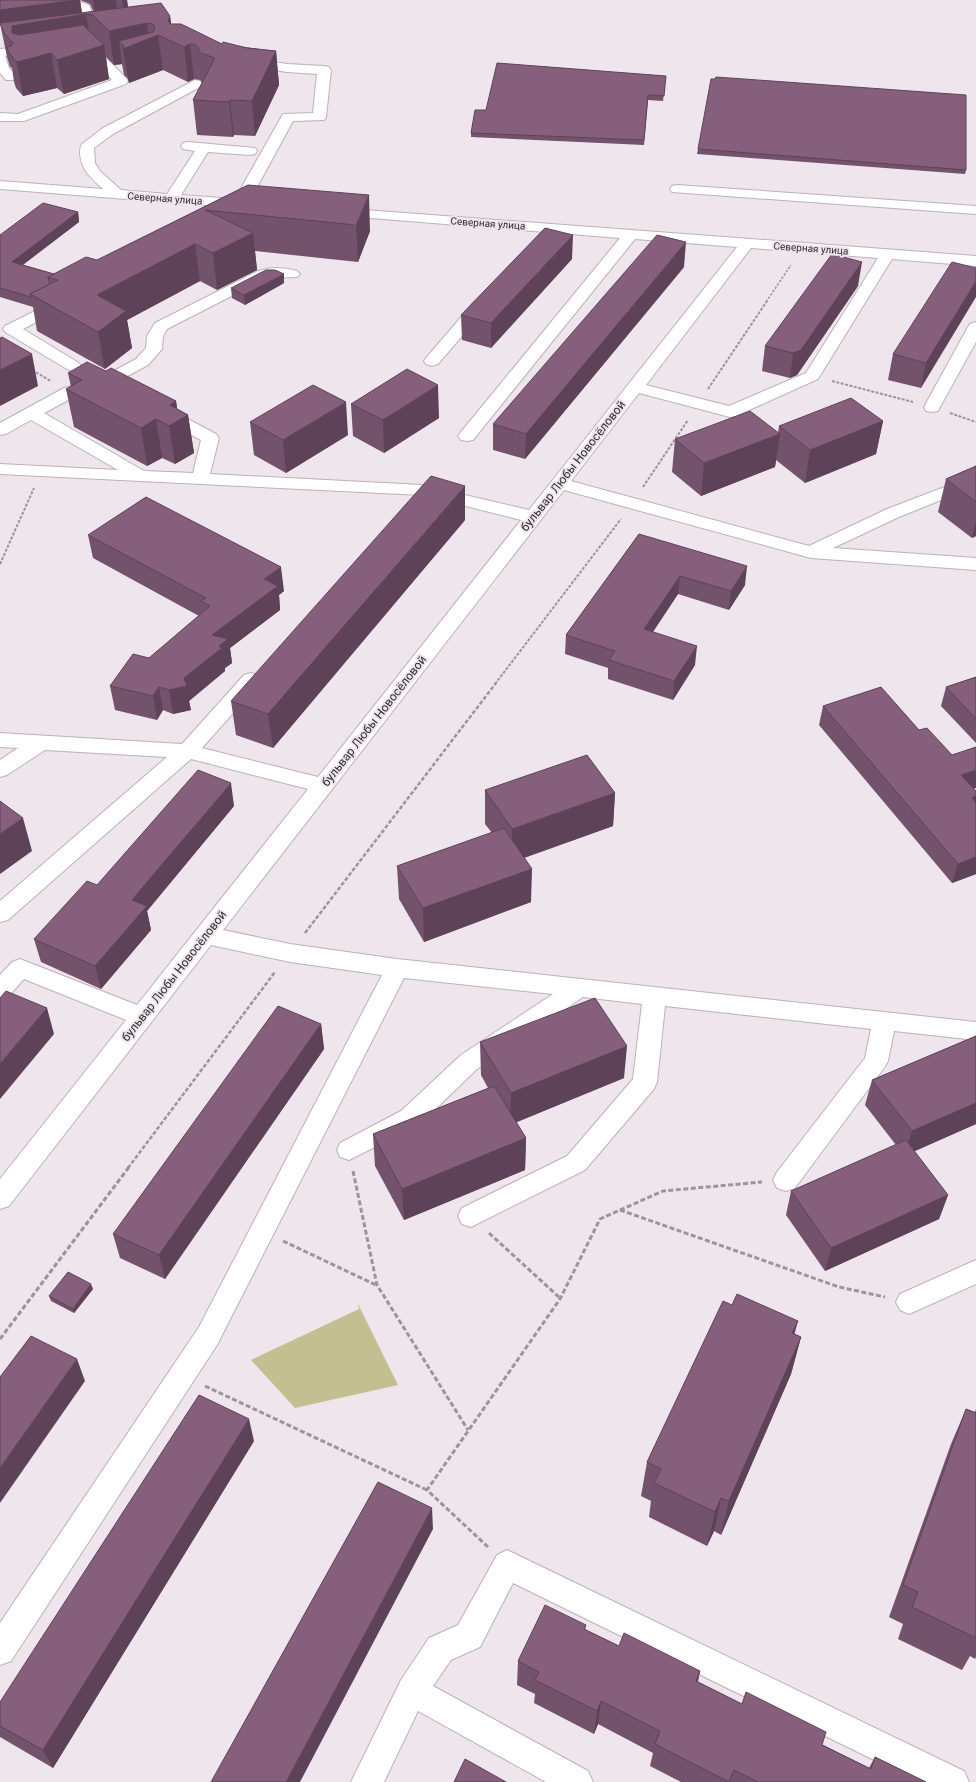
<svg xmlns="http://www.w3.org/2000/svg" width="976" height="1782" font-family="Roboto,sans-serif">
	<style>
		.green { fill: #c3bf90 }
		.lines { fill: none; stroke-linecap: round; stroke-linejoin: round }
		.minor-casing { stroke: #bbb1b8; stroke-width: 2 }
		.path-far3 { stroke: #9c959a; stroke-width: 1.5; stroke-dasharray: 2.5 1.5; stroke-linecap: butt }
		.path-far2 { stroke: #9c959a; stroke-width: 2; stroke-dasharray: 3 1.5; stroke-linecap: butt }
		.path-far1 { stroke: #9c959a; stroke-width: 2.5; stroke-dasharray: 4 2; stroke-linecap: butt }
		.path { stroke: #9c959a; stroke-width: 3; stroke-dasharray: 5 2.5; stroke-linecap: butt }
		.minor { fill: #fff; fill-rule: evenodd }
		.wall { fill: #73526c; fill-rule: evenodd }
		.shaded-wall { fill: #5e4258 }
		.building { fill: #865f7d; stroke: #5e4258 }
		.labels { text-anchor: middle; stroke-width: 4; stroke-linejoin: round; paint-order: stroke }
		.far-street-label { font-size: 10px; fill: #302c2f; stroke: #efe5ec }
		.street-label { font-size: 12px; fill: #302c2f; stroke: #efe5ec }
	</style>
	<rect width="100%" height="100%" fill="#efe5ec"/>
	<polygon class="green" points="357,1302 398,1385 295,1408 251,1360 359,1309"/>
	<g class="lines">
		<g class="minor-casing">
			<g id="minor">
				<polygon points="47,0 75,0 89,5 98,30 94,44 86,44 84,41 86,30 80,10 70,7 47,6 45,3"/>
				<polygon points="36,45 41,46 42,49 41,52 5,56 9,68 18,77 16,80 6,80 0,73 0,49"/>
				<polygon points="83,50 99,51 126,78 128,81 126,84 24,121 0,121 0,113 18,114 112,80 91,58 78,57 77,54 78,51"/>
				<path d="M249,58L287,64L324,66L329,67L331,70L326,117L324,120L293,121L249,202L250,204L248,207L240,208L0,189V181L103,189C91,178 81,170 80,153C80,149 80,148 82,144L103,128L195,80L200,81L202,84L200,87L113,134L94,148L95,163L100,171L121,190L167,194L195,151L183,149L181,146L183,143L188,142L255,148L257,151L255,154L250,155L208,152L181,195L235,199L283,114L313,113L317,74L287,72L244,65L243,62L244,59Z"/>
				<polygon points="677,185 976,206 976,214 672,192 670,189 672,186"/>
				<path d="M339,208L976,256V266L892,259L818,379L736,416L730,417L639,393L571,481L809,546L887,509L976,475V486L899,517L833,548L976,558V570L811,558L564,490L223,930L290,944L397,959L976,1022V1040L894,1031L888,1061L884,1068L795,1188L786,1191L777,1188L773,1180L777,1172L865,1058L871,1029L665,1006L657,1082L654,1089L585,1170L471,1227L462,1224L458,1216L462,1208L567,1156L633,1079L642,1004L583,997L477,1069L419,1125L349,1160L340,1157L337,1150L340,1143L401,1111L461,1055L553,994L404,978L217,1345L11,1661L0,1665V1623L199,1327L382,975L290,962L211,945L9,1206L0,1209V1179L126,1020L24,979L8,997L0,1000V975L12,962L20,959L137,1005L308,789L191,759L8,920L0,922V901L167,757L45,750L7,775L0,777V760L18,748L0,747V733L182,744L244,675L251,673L258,675L261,680L258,685L202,748L318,777L521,520L422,495L0,474V464L118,470L31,420L6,434L0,435V423L64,388L97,380L136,359L146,348L147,336L155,323L258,271C271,267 284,267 297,271L300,274L297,277L267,278L167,329L163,336L162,349L148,365L109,386L76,396L44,413L144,471L193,473L201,440L157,417L155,413L157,409L163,408L169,409L216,434L219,438L210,474L422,485L529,510L737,247L635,239L473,440L467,441L461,440L458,436L461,432L620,238L334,215L332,212L334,209ZM751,248L878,258L806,373L729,406L646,385Z"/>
				<polygon points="61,298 67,300 69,303 67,306 23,329 79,363 81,366 79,369 73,371 67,369 5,332 3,329 5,326"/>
				<polygon points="481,299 487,301 489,304 487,307 438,364 432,366 426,364 424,361 426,358 475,301"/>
				<polygon points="976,322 976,342 940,407 938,411 932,412 926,411 924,407 968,327 970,324"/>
				<polygon points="976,1260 976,1284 909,1314 900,1310 896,1302 900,1294"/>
				<polygon points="507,1550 964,1771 969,1782 919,1782 513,1583 480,1647 451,1660 433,1686 588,1771 593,1782 546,1782 418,1711 384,1782 351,1782 401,1680 429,1638 458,1625 497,1555"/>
			</g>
		</g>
		<polyline class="path-far3" points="766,302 791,265"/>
		<g class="path-far2">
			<polyline points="32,370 51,381"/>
			<polyline points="832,381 913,402"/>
			<polyline points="708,389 767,301"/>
			<polyline points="950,413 976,422"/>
			<polyline points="643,487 688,420"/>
			<polyline points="0,564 34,488"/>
			<polyline points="495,684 621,519"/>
		</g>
		<g class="path-far1">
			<polyline points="305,933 496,683"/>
			<polyline points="128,1168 275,972"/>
		</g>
		<g class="path">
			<polyline points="353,1171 377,1285 468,1430"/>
			<polyline points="620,1210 839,1287 885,1297"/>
			<polyline points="489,1233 560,1298"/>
			<polyline points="283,1241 376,1285"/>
			<polyline points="0,1339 129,1167"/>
			<polyline points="205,1386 427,1490"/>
			<polyline points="488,1547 427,1490 560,1299 600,1219 663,1191 762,1182"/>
		</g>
		<use href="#minor" class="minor"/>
	</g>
	<g class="wall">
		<path d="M0,0H127L128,7L170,16L171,24L222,44L276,51L279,85L255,136L234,135L233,137L197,135L193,100L202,83L201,81L200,80L194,79L188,82L163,70L129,83L128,79L124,75L122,64L114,65L106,57L109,79L64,94L57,88L23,96L16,88L14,82L12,68L10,67L7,57L0,23ZM80,0L90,4L93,11L82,13Z"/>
		<polygon points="666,76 663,101 648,100 644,145 471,137 471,133 486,110"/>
		<polygon points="715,79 966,170 965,174 697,154 698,149"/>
		<polygon points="248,185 370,231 358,262 255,251 257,270 217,290 200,281 127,320 132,348 105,369 37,331 33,307 0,297 0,235 78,212 79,222 23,265 54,274 97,260"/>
		<polygon points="572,259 491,348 462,340 461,315"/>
		<polygon points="684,267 525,459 493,450 493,424"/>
		<polygon points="976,268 921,388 888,380 893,354"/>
		<polygon points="284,283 245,305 232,298 231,288"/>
		<polygon points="858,286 797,375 790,378 762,371 765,346"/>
		<polygon points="106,371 176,401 177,409 188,415 194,453 175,464 162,458 147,466 74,427 66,389 71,387 68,373"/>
		<polygon points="351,404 439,418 384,453 353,436"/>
		<polygon points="883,421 876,454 805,483 776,460 775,467 701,496 672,472 675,439 778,433 779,426"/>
		<polygon points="250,422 348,435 286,473 254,455"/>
		<polygon points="976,466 976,536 972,538 938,512 946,479"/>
		<polygon points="465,520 273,748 236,735 231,701"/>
		<polygon points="639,534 745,585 729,610 678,594 653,632 695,665 673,700 608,679 608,668 565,654 566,635"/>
		<polygon points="88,535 284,591 279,595 280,610 230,648 232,663 225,668 225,671 189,701 191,710 173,714 163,710 157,720 115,710 110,686 149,658 199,616 93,558"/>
		<polygon points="976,677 976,743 941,706 946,687"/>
		<polygon points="823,706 919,730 976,791 976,874 952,883 819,725"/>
		<polygon points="485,790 615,793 613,826 524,858 531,902 424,942 399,899 397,866 492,833 485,824"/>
		<polygon points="234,806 147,911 151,930 101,989 41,962 34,939 97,885"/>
		<polygon points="321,1024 324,1049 165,1279 120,1258 113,1234"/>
		<polygon points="976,1036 976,1124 914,1151 948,1195 939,1219 825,1271 786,1215 791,1191 896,1145 865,1105 872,1080"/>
		<polygon points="480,1042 624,1078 516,1122 526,1138 525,1170 404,1220 375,1166 373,1134 488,1088 481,1075"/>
		<polygon points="93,1289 74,1313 51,1301 49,1296"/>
		<polygon points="794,1334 801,1337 791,1374 721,1535 714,1531 707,1546 649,1517 651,1501 641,1496 647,1462"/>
		<polygon points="966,1409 975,1412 976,1409 976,1657 975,1659 970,1656 962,1670 898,1639 903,1624 889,1617 951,1444"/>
		<polygon points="254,1441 53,1768 0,1737 0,1702"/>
		<polygon points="586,1625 585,1630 619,1646 700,1671 698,1682 869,1768 875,1757 926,1782 681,1782 650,1766 653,1753 598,1724 594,1734 534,1703 535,1694 517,1685 518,1661"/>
	</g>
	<g class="shaded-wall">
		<polygon points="77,0 80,0 82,14 86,14 92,48 51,53 57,88 23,96 13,43 0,23 5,47 0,23 0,10"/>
		<polygon points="93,0 116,0 120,29 126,27 122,0 127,0 129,16 147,23 149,39 158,35 163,70 129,83 123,49 124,46 119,41 122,64 114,65 109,31 96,19"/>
		<polygon points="170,16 174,42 168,20"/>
		<polygon points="190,44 194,79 188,82 184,47"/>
		<polygon points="104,45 109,79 64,94 57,60"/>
		<polygon points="276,51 279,85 255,136 252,101"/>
		<polygon points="230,100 234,135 233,137 229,102"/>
		<polygon points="369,195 370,231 358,262 356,225"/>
		<polygon points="78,212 79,222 14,271 12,262"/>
		<polygon points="253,233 257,270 217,290 213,253"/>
		<polygon points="573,235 572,259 491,348 491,323"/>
		<polygon points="686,242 684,267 525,459 526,434"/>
		<polygon points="195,244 200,281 127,320 132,348 105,369 98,332 97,295"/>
		<polygon points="862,262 858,286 797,375 790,378 793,353"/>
		<polygon points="284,274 284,283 245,305 244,295"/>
		<polygon points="976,281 976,297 921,388 926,363"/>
		<polygon points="32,354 38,386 0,406 0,370"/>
		<polygon points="438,385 439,418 384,453 383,420"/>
		<polygon points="176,401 179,421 188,415 194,453 175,464 169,426 170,405"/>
		<polygon points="346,402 348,435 286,473 283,440"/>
		<polygon points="156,419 162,458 147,466 141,428"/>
		<polygon points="883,421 876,454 805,483 810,450"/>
		<polygon points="780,434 775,467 701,496 704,463"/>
		<polygon points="465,486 465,520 273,748 268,714"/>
		<polygon points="976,521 976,536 972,538"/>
		<polygon points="747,566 745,585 729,610 731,591"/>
		<polygon points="281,567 284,591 279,595 280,610 230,648 232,663 225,668 225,671 189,701 191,710 173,714 169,690 184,678 212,635 264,579"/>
		<polygon points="680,576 678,594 642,648 644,629"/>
		<polygon points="697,646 695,665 673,700 674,681"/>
		<polygon points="159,687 163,710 157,720 153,696"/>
		<polygon points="976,770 976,788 956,794 961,775"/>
		<polygon points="231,783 234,806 147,911 151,930 101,989 95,966 132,900"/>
		<polygon points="615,793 613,826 512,862 512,829"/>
		<polygon points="976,796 976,808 972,798"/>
		<polygon points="23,818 32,851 0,874 0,834"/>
		<polygon points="976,857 976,874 952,883 958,864"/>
		<polygon points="532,869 531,902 424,942 423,908"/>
		<polygon points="47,1008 54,1034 0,1099 0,1064"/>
		<polygon points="321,1024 324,1049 165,1279 159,1255"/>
		<polygon points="627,1046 624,1078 510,1125 511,1093"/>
		<polygon points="976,1103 976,1124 904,1156 912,1131"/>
		<polygon points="526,1138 525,1170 404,1220 402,1189"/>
		<polygon points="948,1195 939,1219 825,1271 831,1248"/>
		<polygon points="91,1284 93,1289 74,1313 73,1309"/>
		<polygon points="798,1321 788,1358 792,1333"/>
		<polygon points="801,1337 791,1374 721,1535 729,1501"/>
		<polygon points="77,1359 85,1381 0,1503 0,1468"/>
		<polygon points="249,1419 254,1441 53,1768 43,1750"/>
		<polygon points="721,1498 714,1531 707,1546 715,1512"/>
		<polygon points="432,1508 433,1529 300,1782 286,1782"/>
		<polygon points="700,1671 694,1695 696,1681"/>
		<polygon points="601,1701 598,1724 594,1734 597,1711"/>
	</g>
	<g class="building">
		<polygon points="0,0 77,0 0,10"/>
		<polygon points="161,3 170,16 168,20 170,24 181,24 222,44 223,42 247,48 276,51 252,101 230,100 229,102 193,100 215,58 198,52 199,49 196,45 190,44 184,47 158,35 123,49 124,46 119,41 153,32 155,27 153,24 147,23 109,31 93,15 86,14 12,26 12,33 19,35 83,25 104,45 57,60 51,53 17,62 9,53 7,47 11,46 13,43 4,33 0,23"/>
		<polygon points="497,63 666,76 664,96 648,95 644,140 471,133 475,110 486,110"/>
		<polygon points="716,77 966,95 966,170 698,149 711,79 715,79"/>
		<polygon points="248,185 369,195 356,225 205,210 253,233 213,253 195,244 97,295 126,311 98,332 30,294 58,280 48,277 86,257 97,260"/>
		<polygon points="43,203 78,212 12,262 54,274 48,277 50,284 30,294 31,297 0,288 0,235"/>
		<polygon points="545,228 573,235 491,323 461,315"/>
		<polygon points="657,235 686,242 526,434 493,424"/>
		<polygon points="832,254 862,262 801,350 793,353 765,346"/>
		<polygon points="952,262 976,268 976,281 926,363 893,354"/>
		<polygon points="266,270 275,270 284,274 244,295 231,288"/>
		<polygon points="2,337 32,354 0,370 0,338"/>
		<polygon points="87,362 106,371 111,368 176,401 170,405 188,415 169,426 156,419 141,428 66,389 82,380 68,373"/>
		<polygon points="407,369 438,385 383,420 351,404"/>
		<polygon points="313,385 346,402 283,440 250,422"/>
		<polygon points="851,398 883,421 810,450 779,426"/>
		<polygon points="750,411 780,434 704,463 675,439"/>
		<polygon points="976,466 976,502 946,479"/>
		<polygon points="431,476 465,486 268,714 231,701"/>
		<polygon points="146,497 281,567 264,579 278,586 212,635 228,639 219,646 222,648 184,678 187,686 169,690 159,687 153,696 110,686 133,654 149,658 210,606 201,601 206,598 88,535"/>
		<polygon points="639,534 747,566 731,591 680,576 644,629 697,646 674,681 609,660 615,651 566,635"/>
		<polygon points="976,677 976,719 946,687"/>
		<polygon points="881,687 919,730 927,728 952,755 976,747 976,770 961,775 976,791 976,796 972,798 976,803 976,857 958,864 823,706"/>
		<polygon points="587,755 615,793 512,829 485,790"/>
		<polygon points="198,770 231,783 132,900 147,906 95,966 34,939 87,881 97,885"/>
		<polygon points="0,801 23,818 0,834"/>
		<polygon points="504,828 532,869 423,908 397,866"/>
		<polygon points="6,991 47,1008 0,1064 0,998"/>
		<polygon points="595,998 627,1046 511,1093 480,1042"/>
		<polygon points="278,1006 321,1024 159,1255 113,1234"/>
		<polygon points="976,1036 976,1103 912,1131 872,1080"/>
		<polygon points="494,1086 526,1138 402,1189 373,1134"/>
		<polygon points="906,1140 948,1195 831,1248 791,1191"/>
		<polygon points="68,1272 91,1284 73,1309 49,1296"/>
		<polygon points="737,1294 798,1321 792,1333 801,1337 729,1501 721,1498 715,1512 654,1483 661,1469 647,1462 723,1301 732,1305"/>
		<polygon points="31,1336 77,1359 0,1468 0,1377"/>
		<polygon points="199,1395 249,1419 43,1750 0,1726 0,1702"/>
		<polygon points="966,1409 976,1413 976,1412 976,1638 912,1607 918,1592 903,1585"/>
		<polygon points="378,1482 432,1508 286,1782 211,1782"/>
		<polygon points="545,1605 586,1625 584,1629 619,1646 624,1633 700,1671 696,1681 742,1704 746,1692 826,1732 822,1745 871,1769 875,1757 926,1782 758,1782 734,1770 729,1782 655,1744 660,1731 601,1701 597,1711 535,1680 539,1672 518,1661"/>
		<polygon points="465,1759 506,1782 454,1782"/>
	</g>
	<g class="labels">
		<g class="far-street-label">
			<text transform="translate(165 198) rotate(4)" y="4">Северная улица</text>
			<text transform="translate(488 223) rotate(4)" y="4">Северная улица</text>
			<text transform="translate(811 248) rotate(4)" y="4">Северная улица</text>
		</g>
		<g class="street-label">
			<text transform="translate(573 466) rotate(-52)" y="4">бульвар Любы Новосёловой</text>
			<text transform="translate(374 721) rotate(-52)" y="4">бульвар Любы Новосёловой</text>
			<text transform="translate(174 976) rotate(-52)" y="4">бульвар Любы Новосёловой</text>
		</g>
	</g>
</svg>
